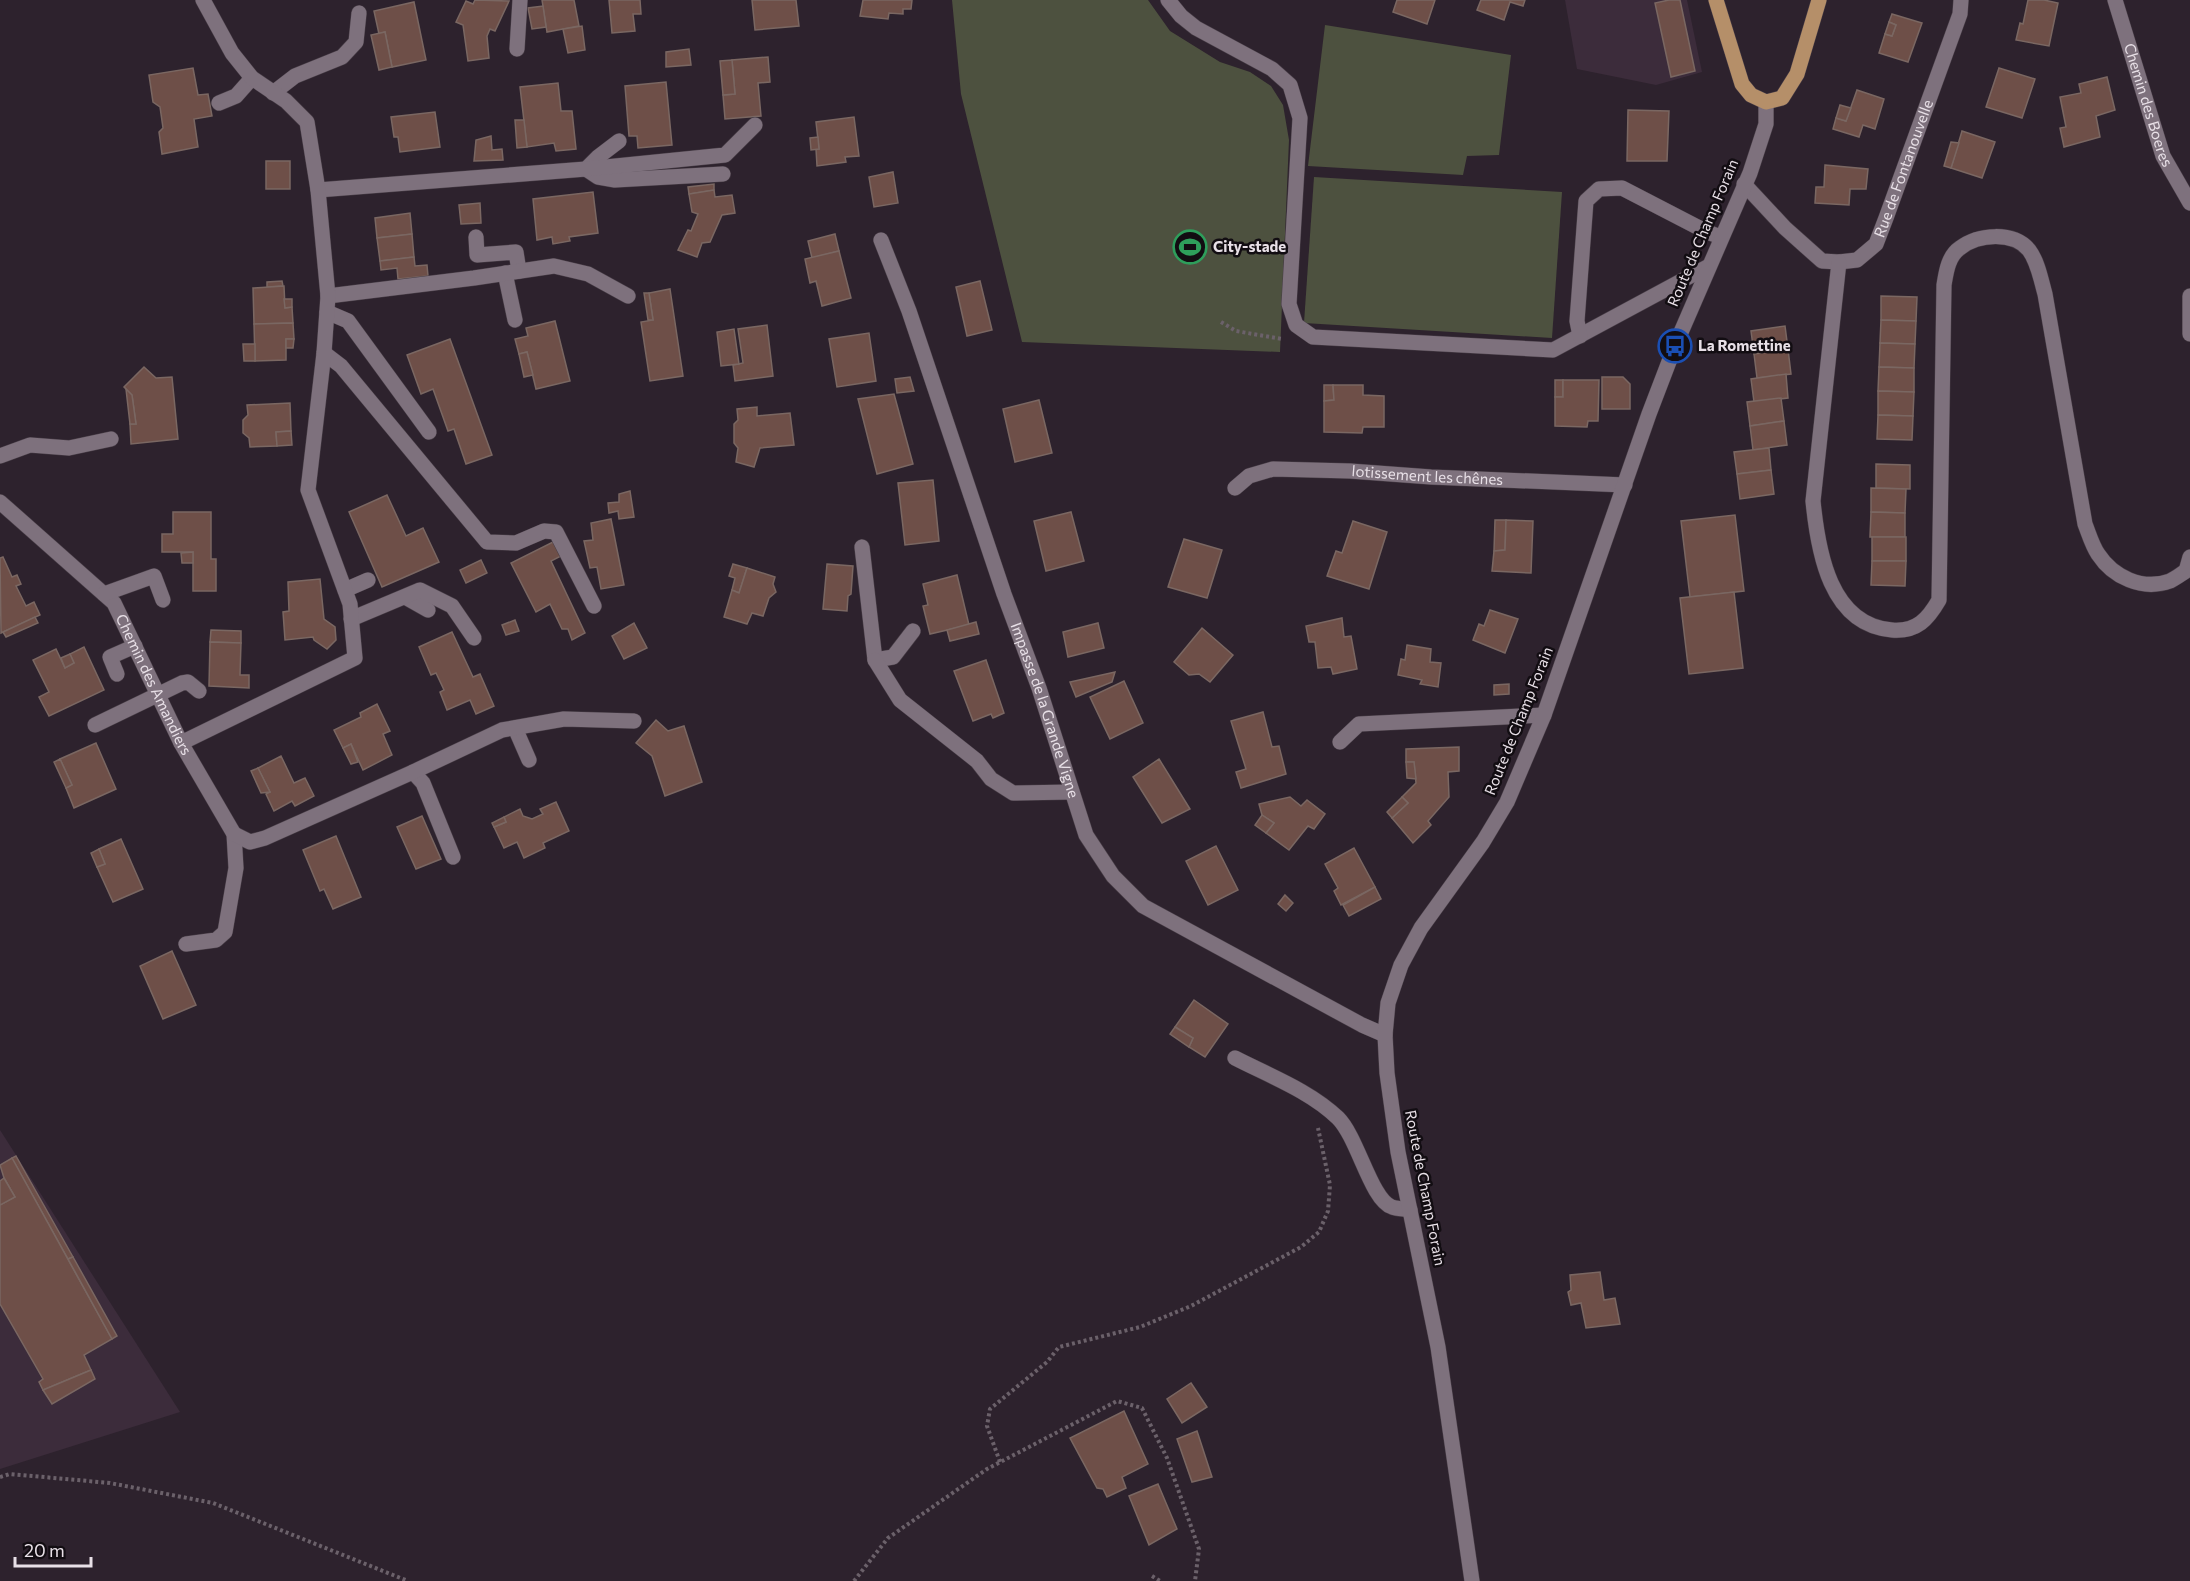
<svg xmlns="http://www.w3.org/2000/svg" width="2190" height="1581" font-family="Commissioner,sans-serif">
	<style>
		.built { fill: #3c2c3b }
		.green { fill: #4d513f }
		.building { fill: #6e4f48; stroke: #7a6762; stroke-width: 1.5 }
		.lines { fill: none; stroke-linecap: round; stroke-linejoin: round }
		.minor-casing { stroke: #483e47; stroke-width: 16 }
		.major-casing { stroke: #483e47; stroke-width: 16 }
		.path { stroke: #6b616a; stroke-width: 4; stroke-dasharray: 3 3; stroke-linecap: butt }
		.minor { stroke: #7e717d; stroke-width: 15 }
		.major { stroke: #b58f69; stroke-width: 15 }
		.labels { text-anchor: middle; stroke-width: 5; stroke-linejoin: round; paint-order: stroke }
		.street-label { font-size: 15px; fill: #e8e0e7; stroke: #120d12 }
		.poi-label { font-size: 15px; font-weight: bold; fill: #e8e0e7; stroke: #120d12; text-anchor: start }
	</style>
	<rect width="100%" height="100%" fill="#2d222d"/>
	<g class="built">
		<polygon points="1565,0 1687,0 1702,72 1656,85 1577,69"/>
		<polygon points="0,1130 180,1412 0,1469"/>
	</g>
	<g class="green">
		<polygon points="952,0 1148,0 1170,31 1220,62 1250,72 1271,86 1283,105 1289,140 1280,352 1022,342 961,94"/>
		<polygon points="1325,25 1511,55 1499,155 1467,156 1463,175 1308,166"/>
		<polygon points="1314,177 1562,192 1552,338 1304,323"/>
	</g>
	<g class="building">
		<polygon points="475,0 509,1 495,31 490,29 487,36 489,58 468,61 463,25 456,22 466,1 473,4"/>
		<polygon points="542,0 574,0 579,26 547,32"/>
		<polygon points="609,0 640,0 641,14 633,14 635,31 612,33"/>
		<polygon points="752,0 796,0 799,26 755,30"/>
		<polygon points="863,0 912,0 911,9 903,9 903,14 889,13 888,19 860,16"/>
		<polygon points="1397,0 1435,0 1427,24 1393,12"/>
		<polygon points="1481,0 1525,0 1523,6 1510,2 1504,20 1477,10"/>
		<polygon points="1669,0 1680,0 1695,71 1671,77 1655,3"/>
		<polygon points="2028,0 2044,0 2058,3 2049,46 2016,40 2020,23 2023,24"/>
		<polygon points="414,2 426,60 392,67 385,32 379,34 374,11"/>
		<polygon points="543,6 546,27 532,29 528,8"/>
		<polygon points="1892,14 1922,23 1908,62 1879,53 1885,34 1892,36 1896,25 1889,22"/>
		<polygon points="1889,22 1896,25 1892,36 1885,34"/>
		<polygon points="582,26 585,50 568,53 563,29"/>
		<polygon points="385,32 392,67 379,70 371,35"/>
		<polygon points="689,49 691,65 666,67 666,52"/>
		<polygon points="768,57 770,82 758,83 761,116 725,119 723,95 735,94 732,60"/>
		<polygon points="732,60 735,94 723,95 720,61"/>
		<polygon points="193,68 198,95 208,94 212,116 194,119 198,147 162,154 159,132 163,128 160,107 153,102 149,75"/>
		<polygon points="1999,68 2035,79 2022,118 1986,107"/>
		<polygon points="2107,77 2115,110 2096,116 2100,137 2064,147 2060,128 2066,127 2060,97 2081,93 2079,84"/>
		<polygon points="666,82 672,145 638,148 637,136 629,136 625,86"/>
		<polygon points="558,83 561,111 572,111 576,149 556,151 554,143 527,147 520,87"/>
		<polygon points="1857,90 1884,99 1875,129 1863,125 1859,137 1833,129 1836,118 1846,121"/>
		<polygon points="1840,105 1851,108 1846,121 1836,118"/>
		<polygon points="1628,110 1669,111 1667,161 1627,161"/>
		<polygon points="435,112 440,147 400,152 398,137 394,137 391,117"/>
		<polygon points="854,117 859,156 845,157 846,162 817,166 816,149 819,149 816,122"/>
		<polygon points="515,120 524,120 527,147 517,148"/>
		<polygon points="1962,131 1995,142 1982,178 1951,168"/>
		<polygon points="491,136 492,150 502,149 503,160 474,161 476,140"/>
		<polygon points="818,137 819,149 811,150 810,138"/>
		<polygon points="1951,142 1959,143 1951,168 1944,166"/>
		<rect x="266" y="161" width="24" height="28"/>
		<polygon points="1825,165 1868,169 1866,189 1850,189 1849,205 1815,203 1816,187 1824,187"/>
		<polygon points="893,172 898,203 874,207 869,177"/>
		<polygon points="714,184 714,190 689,194 688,187"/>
		<polygon points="714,190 715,197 732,195 735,213 722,215 710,242 702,243 697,257 678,250 688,230 691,231 698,214 692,212 689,194"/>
		<polygon points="593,192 598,233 569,237 570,241 553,244 552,237 537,240 533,199"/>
		<polygon points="480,203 481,223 461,224 459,205"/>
		<polygon points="410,213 412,234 377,238 375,218"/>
		<polygon points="412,234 414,257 380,261 377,238"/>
		<polygon points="835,234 839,251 812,258 808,241"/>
		<polygon points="839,251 851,298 822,306 816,281 810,283 805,259"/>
		<polygon points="414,257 415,266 427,265 428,276 398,279 397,268 381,270 380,261"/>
		<polygon points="282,281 283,286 267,287 267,282"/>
		<polygon points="980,281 992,330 967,336 956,287"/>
		<polygon points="284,286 285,308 292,307 293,323 254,324 253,288"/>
		<polygon points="670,289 683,376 650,381 641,322 653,320 649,293"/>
		<polygon points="644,293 649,293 653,320 648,320"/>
		<polygon points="1881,296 1917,297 1916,321 1881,320"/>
		<polygon points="284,299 292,299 292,307 285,308"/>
		<polygon points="1881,320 1916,321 1915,344 1880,343"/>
		<polygon points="555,321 570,381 536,389 527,352 519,354 515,339 528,336 526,328"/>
		<polygon points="293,323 294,339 286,339 286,360 255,361 254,324"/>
		<polygon points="767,325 773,376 735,381 733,365 743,363 738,329"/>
		<polygon points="1785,326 1788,349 1754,354 1751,331"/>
		<polygon points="734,329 739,364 721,366 717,332"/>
		<polygon points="869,333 876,381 837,387 829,339"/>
		<polygon points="286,339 294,339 293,348 286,348"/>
		<polygon points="450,339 492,455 466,464 454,429 448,431 433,389 421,394 407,355"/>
		<polygon points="1880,343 1915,344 1914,368 1879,367"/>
		<polygon points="243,344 255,344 255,361 244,361"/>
		<polygon points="1788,349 1791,374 1757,378 1754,354"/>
		<polygon points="527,352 533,375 524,377 519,354"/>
		<polygon points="144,367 156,378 172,377 178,439 131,444 130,424 136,424 132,395 124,387"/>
		<polygon points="1879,367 1914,368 1914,392 1878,391"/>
		<polygon points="1786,374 1788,398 1754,402 1751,379"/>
		<polygon points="910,377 914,391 897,393 895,379"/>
		<polygon points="1602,377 1623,377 1630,384 1630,409 1602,409"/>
		<rect x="1555" y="380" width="8" height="17"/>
		<polygon points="1563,380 1599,380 1598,421 1588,421 1587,427 1555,426 1555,397 1563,397"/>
		<polygon points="1324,385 1333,385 1334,400 1324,401"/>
		<polygon points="1333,385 1363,385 1363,395 1384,396 1384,427 1363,427 1362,433 1324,432 1324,401 1334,400"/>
		<polygon points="126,389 132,395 136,424 130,424"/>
		<polygon points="1878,391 1914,392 1913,416 1878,415"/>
		<polygon points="894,394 913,464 877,474 858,399"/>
		<polygon points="1781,398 1784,421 1750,426 1747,402"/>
		<polygon points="1039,400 1052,453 1015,462 1003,409"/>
		<polygon points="290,403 291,431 276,432 277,446 250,447 249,438 243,433 243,420 248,415 247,405"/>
		<polygon points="757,407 757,416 790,413 794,445 760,448 754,467 736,462 738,448 734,443 734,424 738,420 737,409"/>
		<polygon points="1878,415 1913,416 1912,440 1877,439"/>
		<polygon points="1784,421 1787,445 1753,450 1750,426"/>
		<polygon points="291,431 292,445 277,446 276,432"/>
		<polygon points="1769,448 1771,470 1737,474 1734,452"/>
		<polygon points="1876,464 1910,465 1910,489 1876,488"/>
		<polygon points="1771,470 1774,494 1740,499 1737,474"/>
		<polygon points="933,480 939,541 905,545 898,483"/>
		<polygon points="1871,488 1906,489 1905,513 1871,512"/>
		<polygon points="630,491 634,517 619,519 618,511 609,513 608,503 619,502 619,494"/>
		<polygon points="387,495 406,536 423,528 439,562 382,587 349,512"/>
		<polygon points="173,512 211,512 211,559 216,559 216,591 193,591 193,552 162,552 162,534 173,534"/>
		<polygon points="1071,512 1084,561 1046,571 1034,521"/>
		<polygon points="1871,512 1905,513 1905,537 1870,537"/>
		<polygon points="1735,515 1744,591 1690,597 1681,521"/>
		<polygon points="611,519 624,585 601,589 597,567 590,568 584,541 593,540 591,523"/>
		<polygon points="1495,520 1506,520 1505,550 1494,551"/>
		<polygon points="1506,520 1533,521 1531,573 1492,571 1494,551 1505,550"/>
		<polygon points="1353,521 1387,532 1369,589 1327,576 1336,551 1342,553"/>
		<rect x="1872" y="537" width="34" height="24"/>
		<polygon points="1184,539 1222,550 1207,598 1168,587"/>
		<polygon points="553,542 561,556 551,561 585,633 572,640 568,629 562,629 550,604 536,612 511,563"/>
		<polygon points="193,552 193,563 182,563 181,553"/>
		<polygon points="3,557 12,577 17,575 21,584 16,586 26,606 34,602 40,615 1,633 0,558"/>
		<polygon points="481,560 487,573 466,583 460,570"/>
		<polygon points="1872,561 1906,561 1905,586 1871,585"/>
		<polygon points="733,564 747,568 739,593 732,590 735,578 729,576"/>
		<polygon points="827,564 853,566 851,594 848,596 847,611 823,609"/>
		<polygon points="747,568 775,577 773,584 776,592 769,598 763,616 752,613 747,624 724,617 732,590 739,593"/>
		<polygon points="957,575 969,625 930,634 923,606 928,605 923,584"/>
		<polygon points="320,579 324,619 335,627 336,640 327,649 314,640 313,637 285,640 283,612 289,611 288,582"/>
		<polygon points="1734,592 1743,668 1689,674 1680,598"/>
		<polygon points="1490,610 1518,619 1505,653 1473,640 1479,624 1484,626"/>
		<polygon points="35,617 38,623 6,637 3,632"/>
		<polygon points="1342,618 1344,637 1351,636 1357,669 1333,674 1331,667 1318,668 1315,642 1309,642 1306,626"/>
		<polygon points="515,620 519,631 506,635 502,625"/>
		<polygon points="976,622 979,634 950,641 947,630"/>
		<polygon points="634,623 647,648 624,659 612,636"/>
		<polygon points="1098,623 1104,648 1068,657 1063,632"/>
		<polygon points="1202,628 1233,655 1210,682 1199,674 1189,675 1174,662"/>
		<polygon points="211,630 241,631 241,643 210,642"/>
		<polygon points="452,632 473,677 480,674 494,706 476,714 470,700 447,710 440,692 444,690 436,673 431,675 419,647"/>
		<polygon points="210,642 241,643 240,675 249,675 249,688 209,686"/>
		<polygon points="1407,645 1431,649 1430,662 1441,663 1438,687 1420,684 1422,680 1398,675 1401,659 1405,660"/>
		<polygon points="84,647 104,690 49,716 39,697 49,692 33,660 56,649 65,668 74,663 70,654"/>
		<polygon points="70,654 74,663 65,668 61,658"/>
		<polygon points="986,660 1004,713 993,718 991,714 973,721 954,671"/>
		<polygon points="1115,672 1112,682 1076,697 1070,682"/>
		<polygon points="1124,681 1143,723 1110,739 1090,697"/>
		<polygon points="1509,684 1509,694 1494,695 1494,685"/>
		<polygon points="377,704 390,731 383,734 392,755 363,770 351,744 343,748 334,730 361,717 360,713"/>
		<polygon points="1263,712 1272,747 1279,746 1286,774 1241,788 1236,772 1246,769 1231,721"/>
		<polygon points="656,720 668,731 684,726 702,782 665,796 652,756 636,743"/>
		<polygon points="96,743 116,789 74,808 66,788 72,785 60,759"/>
		<polygon points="351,744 358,762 351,764 343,748"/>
		<polygon points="1459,747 1459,771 1448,772 1449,797 1428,821 1431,825 1413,843 1392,818 1408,803 1402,797 1416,783 1414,762 1406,762 1406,749"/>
		<polygon points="281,756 294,783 305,778 314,796 295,806 292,801 274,811 266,794 270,792 258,768"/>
		<polygon points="60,759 72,785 66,788 54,762"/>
		<polygon points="1159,759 1190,809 1162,823 1133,777"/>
		<polygon points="1406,762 1414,762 1416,779 1407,778"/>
		<polygon points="258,768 270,792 261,793 251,771"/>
		<polygon points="1290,797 1301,806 1307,800 1325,814 1314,829 1308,826 1289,850 1266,833 1274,823 1262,815 1259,804"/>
		<polygon points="1402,797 1408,803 1392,818 1387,812"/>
		<polygon points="556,802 569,831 543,843 545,848 524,858 517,842 504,848 494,827 506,822 504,817 520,809 523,816 532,819 543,814 540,809"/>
		<polygon points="1262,815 1274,823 1266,833 1255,825"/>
		<polygon points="422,816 441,859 416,869 397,827"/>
		<polygon points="504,817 506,822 494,827 492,823"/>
		<polygon points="336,836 361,897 333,909 324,889 320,891 303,850"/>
		<polygon points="121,839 143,889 113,902 97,867 105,864 99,849"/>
		<polygon points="1216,846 1238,890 1208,905 1186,861"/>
		<polygon points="1354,848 1375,887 1341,905 1334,891 1338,888 1325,864"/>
		<polygon points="99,849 105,864 97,867 91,853"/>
		<polygon points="1375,887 1381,899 1349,916 1343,905"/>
		<polygon points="1285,895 1293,903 1286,911 1278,904"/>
		<polygon points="172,951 196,1005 163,1019 140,966"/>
		<polygon points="1194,1000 1228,1024 1205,1057 1189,1047 1193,1038 1175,1027"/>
		<polygon points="1175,1027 1193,1038 1189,1047 1170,1034"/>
		<polygon points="16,1156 73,1257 68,1259 12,1158"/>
		<polygon points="12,1158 112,1339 84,1355 91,1370 43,1390 39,1382 43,1379 0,1304 0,1205 15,1197 4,1178 0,1165"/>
		<polygon points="4,1178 15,1197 0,1205 0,1181"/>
		<polygon points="73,1257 117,1336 112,1339 68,1259"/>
		<polygon points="1600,1272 1604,1300 1615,1298 1620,1324 1586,1328 1581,1303 1571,1305 1568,1292 1571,1290 1570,1275"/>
		<polygon points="91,1370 95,1379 52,1404 43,1390"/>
		<polygon points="1191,1383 1207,1407 1182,1423 1167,1399"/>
		<polygon points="1124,1411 1148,1464 1122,1477 1126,1488 1107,1497 1103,1489 1097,1488 1070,1438"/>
		<polygon points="1197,1431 1212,1477 1192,1482 1177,1439"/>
		<polygon points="1158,1484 1177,1529 1149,1545 1129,1496"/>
	</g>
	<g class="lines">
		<g class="minor-casing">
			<g id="minor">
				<polyline points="1168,0 1181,16 1196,28 1272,69 1290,85 1300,118 1289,304 1296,325 1313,337 1553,350 1709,266"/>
				<path id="s1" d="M2115,0L2163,156L2190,203"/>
				<polyline points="517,49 520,0"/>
				<polyline points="273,93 295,76 342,57 356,42 359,13"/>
				<polyline points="219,103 236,96 252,78"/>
				<polyline points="586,169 598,177 615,180 723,174"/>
				<polyline points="586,169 598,157 619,141"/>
				<path id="s2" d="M1744,184L1785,228L1822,261L1839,262L1857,260L1876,244L1886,218L1960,14L1961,0"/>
				<polyline points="318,190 586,169 725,155 755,125"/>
				<polyline points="476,237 477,255 516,252 519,271"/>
				<path id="s3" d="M881,240L909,311L1004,594L1039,688L1086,835L1113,876L1143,906L1362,1025L1385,1035"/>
				<path d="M1839,262L1813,501C1818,552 1830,625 1892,630C1917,632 1928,619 1939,600L1944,285C1946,273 1948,256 1960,248C1978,234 2013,231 2029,250C2038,262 2041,280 2045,294L2085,524C2089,534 2092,545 2098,554C2113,577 2142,591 2170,581C2176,578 2181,574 2186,571L2190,557"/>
				<polyline points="505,273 515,320"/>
				<polyline points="328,296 474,278 554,266 588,274 628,296"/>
				<polyline points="2190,296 2190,334"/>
				<polyline points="327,312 348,321 429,432"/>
				<polyline points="1580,336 1577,321 1586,201 1599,189 1622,188 1707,232 1721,237"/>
				<polyline points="324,353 341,366 487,542 516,543 544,531 556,532 594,606"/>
				<polyline points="0,456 30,445 69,448 111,439"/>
				<path id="s4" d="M1235,488L1249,476L1273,469L1350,471L1431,477L1625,485"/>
				<path id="s5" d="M0,502L114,603L181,743L234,834L236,868L225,932L216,940L186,944"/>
				<polyline points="862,547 875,660 893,657 913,631"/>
				<polyline points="345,590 368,580"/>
				<polyline points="104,594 154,576 163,600"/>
				<polyline points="405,597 428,610"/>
				<polyline points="351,619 420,590 452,606 474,638"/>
				<polyline points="875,660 900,700 977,761 991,779 1013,793 1071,792"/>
				<polyline points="117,674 110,657 135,646"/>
				<polyline points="95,725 182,683 188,682 199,691"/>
				<polyline points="515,728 529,760"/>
				<polyline points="1340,742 1359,724 1544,715"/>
				<polyline points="181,743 355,658 350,604 308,490 324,353 328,296 318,190 307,122 286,101 252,78 232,53 203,0"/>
				<polyline points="413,772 423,783 453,857"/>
				<polyline points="234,834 250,842 265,838 413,772 502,730 564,719 634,721"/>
				<path d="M1235,1058C1270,1076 1310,1091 1338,1118C1358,1138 1371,1200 1392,1207C1397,1209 1405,1209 1410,1210"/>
				<polyline points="1472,1581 1438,1347 1398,1152 1387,1073 1385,1035 1388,1003 1401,965 1421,928 1483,842 1507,802 1544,715 1649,414 1675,346 1750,173 1766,124 1766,102"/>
			</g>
		</g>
		<g class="major-casing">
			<polyline id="major" points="1716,0 1742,84 1751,95 1766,102 1782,98 1797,74 1819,0"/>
		</g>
		<g class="path">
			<polyline points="1221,322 1236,331 1282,339"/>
			<polyline points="1000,1462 987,1426 990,1409 1047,1362 1059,1347 1140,1327 1191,1306 1301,1247 1319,1232 1328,1211 1330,1185 1318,1128"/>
			<polyline points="0,1477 10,1474 110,1483 213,1503 408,1581"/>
			<polyline points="1152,1576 1160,1581"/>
			<polyline points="854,1581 888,1538 987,1469 1117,1401 1142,1408 1167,1458 1199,1549 1195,1581"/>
		</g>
		<use href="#minor" class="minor"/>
		<use href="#major" class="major"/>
	</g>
	<defs>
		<g id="stadium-ring" transform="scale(1.725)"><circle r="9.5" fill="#120d12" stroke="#2e9e5b" stroke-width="1.5"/><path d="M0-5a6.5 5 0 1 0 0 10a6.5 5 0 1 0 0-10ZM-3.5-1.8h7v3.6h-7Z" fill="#2e9e5b"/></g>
		<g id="bus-ring" transform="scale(1.725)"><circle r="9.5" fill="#120d12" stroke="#1a4fb4" stroke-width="1.5"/><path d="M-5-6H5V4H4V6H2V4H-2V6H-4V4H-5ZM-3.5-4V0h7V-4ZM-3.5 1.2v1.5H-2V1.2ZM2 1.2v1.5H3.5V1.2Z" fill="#1a4fb4"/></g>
	</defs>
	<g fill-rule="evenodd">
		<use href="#stadium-ring" x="1190" y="247"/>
		<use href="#bus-ring" x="1675" y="346"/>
	</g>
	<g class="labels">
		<g class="street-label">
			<text dy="5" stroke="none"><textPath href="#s1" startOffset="110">Chemin des Boeres</textPath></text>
			<text dy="5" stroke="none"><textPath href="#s2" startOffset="250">Rue de Fontanouvelle</textPath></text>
			<text transform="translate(1703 233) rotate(-67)" y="5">Route de Champ Forain</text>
			<text dy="5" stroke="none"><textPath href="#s4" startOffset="198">lotissement les chênes</textPath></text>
			<text dy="5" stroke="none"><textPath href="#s5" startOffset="243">Chemin des Amandiers</textPath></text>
			<text dy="5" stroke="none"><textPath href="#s3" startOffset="498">Impasse de la Grande Vigne</textPath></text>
			<text transform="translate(1519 721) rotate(-68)" y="5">Route de Champ Forain</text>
			<text transform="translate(1425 1188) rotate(79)" y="5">Route de Champ Forain</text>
		</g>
		<g class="poi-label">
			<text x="1213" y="252">City-stade</text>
			<text x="1698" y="351">La Romettine</text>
		</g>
	</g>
	<path d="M15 1557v9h76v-9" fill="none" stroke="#e8e0e7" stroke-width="3"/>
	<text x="24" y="1557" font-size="18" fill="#e8e0e7" stroke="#120d12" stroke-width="4.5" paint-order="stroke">20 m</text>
</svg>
